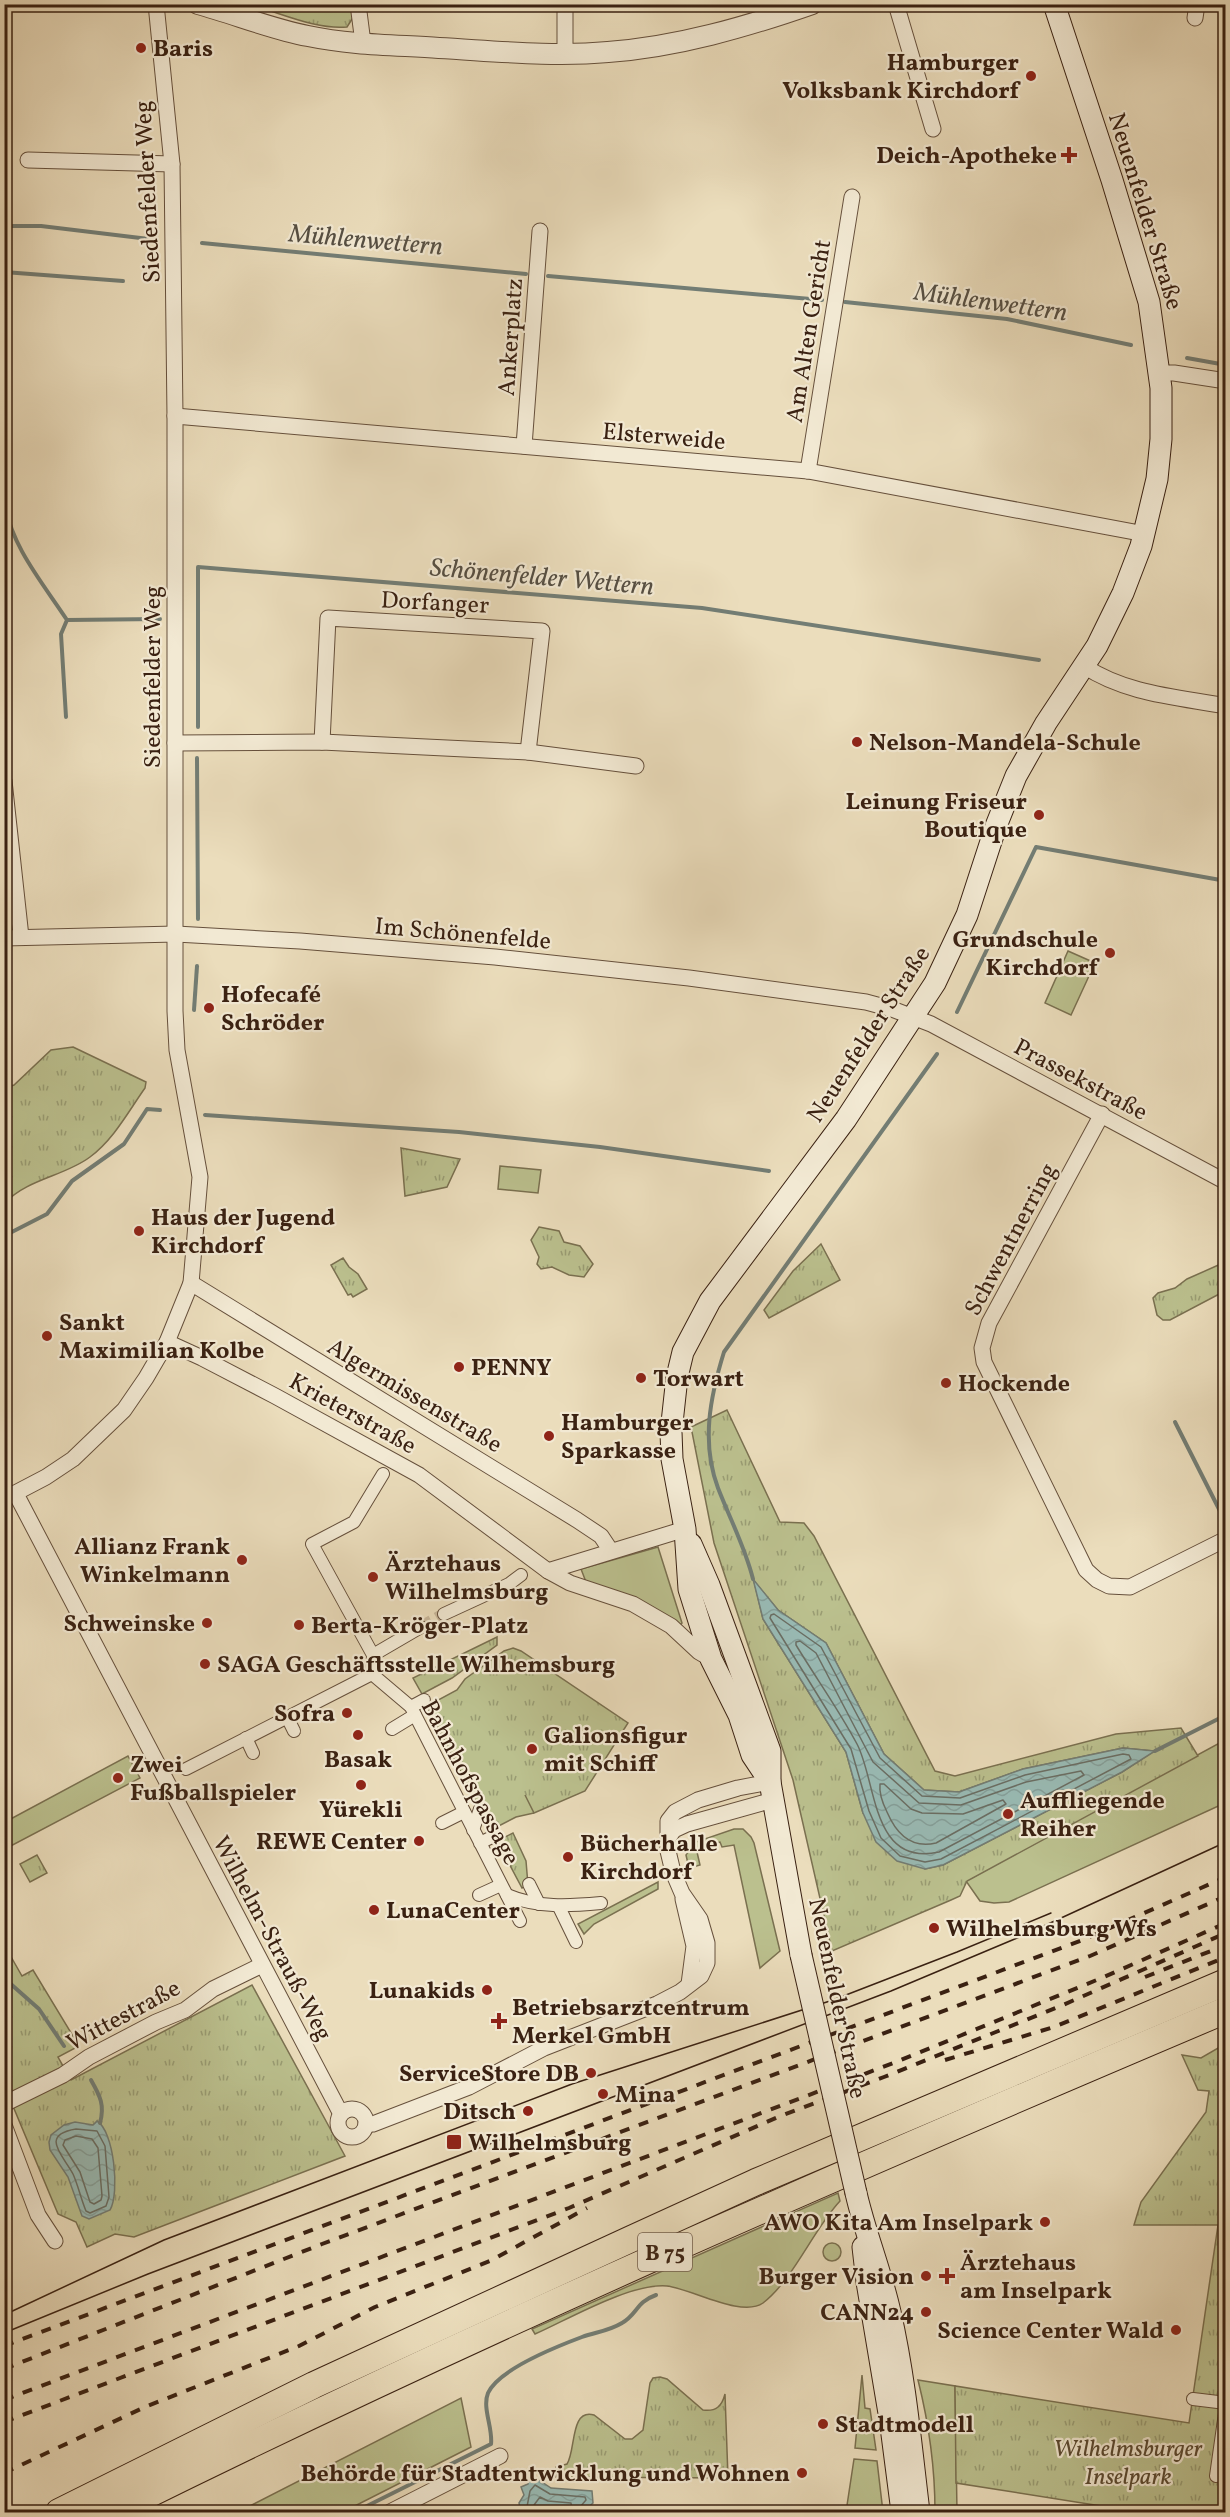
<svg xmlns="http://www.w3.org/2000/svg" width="1230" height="2517" font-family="Vollkorn,serif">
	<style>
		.green { fill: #bbc08e; stroke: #7a7050; stroke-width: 1.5 }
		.park { fill: url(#park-tufts); stroke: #7a7050; stroke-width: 1.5; fill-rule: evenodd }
		.water { fill: url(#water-waves); stroke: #737d74; stroke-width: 1.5 }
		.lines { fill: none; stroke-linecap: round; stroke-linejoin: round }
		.shore { stroke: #6a6e64; stroke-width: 1.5 }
		.stream { stroke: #737d74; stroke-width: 4 }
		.pedestrian-tunnel { stroke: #c8b79a; stroke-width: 12; stroke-dasharray: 12 6; stroke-linecap: butt }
		.pedestrian-casing { stroke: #66503c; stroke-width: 14 }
		.minor-casing { stroke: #66503c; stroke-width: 17 }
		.tertiary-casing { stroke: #66503c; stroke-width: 22 }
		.secondary-casing { stroke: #3a2112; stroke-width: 23 }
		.trunk-casing { stroke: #3a2112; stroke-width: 28 }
		.pedestrian { stroke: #f2e9d3; stroke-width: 12 }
		.minor { stroke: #f2e9d3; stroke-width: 15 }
		.tertiary { stroke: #f2e9d3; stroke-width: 20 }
		.secondary { stroke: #f2e9d3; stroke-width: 21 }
		.trunk { stroke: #ebddbc; stroke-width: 26 }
		.tram { stroke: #3a2112; stroke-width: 1.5 }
		.rail { stroke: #3a2112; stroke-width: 4; stroke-dasharray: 10 10; stroke-linecap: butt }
		.secondary-bridge-casing { stroke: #3a2112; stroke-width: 23; stroke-linecap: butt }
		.secondary-bridge { stroke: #f2e9d3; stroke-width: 21 }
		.poi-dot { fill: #8f2418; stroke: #f2e9d3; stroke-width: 2 }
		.labels { text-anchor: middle; stroke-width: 4.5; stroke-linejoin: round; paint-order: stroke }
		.shield { fill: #f2e9d3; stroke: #715d4c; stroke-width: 1.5 }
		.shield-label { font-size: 22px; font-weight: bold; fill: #3a2112 }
		.poi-label { font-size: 24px; font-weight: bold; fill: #3a2112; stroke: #f2e9d3; text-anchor: start }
		.street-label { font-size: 24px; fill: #3a2112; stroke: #f2e9d3 }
		.park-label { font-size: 24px; font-style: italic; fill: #5a4931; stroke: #f2e9d3 }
		.water-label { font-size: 26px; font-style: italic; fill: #564f43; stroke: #f2e9d3 }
	</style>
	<defs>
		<pattern id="park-tufts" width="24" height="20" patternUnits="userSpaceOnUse" patternTransform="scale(1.5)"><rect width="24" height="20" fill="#bbc08e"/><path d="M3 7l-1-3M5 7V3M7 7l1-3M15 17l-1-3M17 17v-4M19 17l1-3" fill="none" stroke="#999c73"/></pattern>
		<pattern id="water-waves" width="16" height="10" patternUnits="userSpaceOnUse" patternTransform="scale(1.5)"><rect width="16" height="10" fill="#99bbb5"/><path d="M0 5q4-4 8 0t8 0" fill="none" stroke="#85a09b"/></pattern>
	</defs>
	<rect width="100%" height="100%" fill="#ebddbc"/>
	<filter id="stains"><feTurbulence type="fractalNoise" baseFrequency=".00333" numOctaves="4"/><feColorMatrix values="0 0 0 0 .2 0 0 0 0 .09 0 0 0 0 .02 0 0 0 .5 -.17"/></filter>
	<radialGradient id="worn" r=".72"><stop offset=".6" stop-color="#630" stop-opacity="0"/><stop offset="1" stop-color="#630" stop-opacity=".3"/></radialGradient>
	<g class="green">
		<polygon points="1068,951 1095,963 1071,1015 1045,1003"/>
		<polygon points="500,1166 541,1170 538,1193 498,1189"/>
		<polygon points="658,1547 682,1623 679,1626 586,1582 581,1569"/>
		<polygon points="1225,1740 1225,1803 1009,1902 994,1903 980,1901 966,1881"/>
		<polygon points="128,1756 140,1778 5,1849 5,1822"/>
		<polygon points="734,1829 743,1829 751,1837 754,1843 780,1951 760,1968 734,1845 722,1847 720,1842 708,1844 709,1849 697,1852 700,1865 689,1868 686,1855 693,1843"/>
		<polygon points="658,1882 658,1889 594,1924 584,1934 578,1924"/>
		<path d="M838,2193L840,2201C813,2230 793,2280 763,2303C742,2318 692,2289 667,2286C630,2283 569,2319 535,2334L532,2329Z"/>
		<circle cx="832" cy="2252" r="9"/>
		<polygon points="862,2375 865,2408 870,2409 876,2450 855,2448"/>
		<path d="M918,2380L955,2386L957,2512H935C935,2468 929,2424 918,2380Z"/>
		<polygon points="461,2398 471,2447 343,2512 238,2512"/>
		<polygon points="854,2459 877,2461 883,2512 846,2512"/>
	</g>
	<g class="park">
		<path d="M251,5H352L354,16L347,27C316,30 281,13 251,5Z"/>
		<path d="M73,1047L146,1082L145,1088C128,1112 114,1139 90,1157C65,1176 27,1179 5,1203V1088L14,1085L51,1050Z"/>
		<polygon points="401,1148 460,1159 447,1187 405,1196"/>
		<polygon points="539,1227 559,1231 564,1242 580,1246 593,1264 584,1277 569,1275 552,1267 541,1269 537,1264 539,1257 531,1240"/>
		<polygon points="821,1244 840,1280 769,1318 764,1310 793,1271"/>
		<polygon points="343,1258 349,1267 358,1274 367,1289 353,1297 351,1294 348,1295 331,1265"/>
		<polygon points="1223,1263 1225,1265 1225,1291 1170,1320 1163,1320 1157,1315 1153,1298 1158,1293 1175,1288 1187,1279"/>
		<path d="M727,1410L780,1522L804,1523L814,1536L935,1771L955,1776L1116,1734L1181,1728L1198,1756L967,1881L960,1896L951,1900L832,1951L793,1780L714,1543L691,1427ZM754,1581L778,1610L826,1643L884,1754L924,1790L959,1792L1023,1769L1123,1748L1154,1751L1122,1772L943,1865L925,1869L863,1813L846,1752L763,1619Z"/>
		<polygon points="497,1637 497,1645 452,1678 422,1694 413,1678"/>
		<polygon points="513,1648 521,1651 628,1723 585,1791 534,1813 525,1795 534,1813 516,1817 491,1830 427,1706 457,1690 465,1679 504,1651"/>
		<polygon points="513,1833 526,1861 528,1885 522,1888 497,1841"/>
		<polygon points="37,1855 47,1873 30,1882 20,1864"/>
		<polygon points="6,1948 22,1976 33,1970 79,2046 58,2057 71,2080 252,1985 345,2156 134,2237 115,2234 87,2247 76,2222 58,2214 5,2087 4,1949"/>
		<polygon points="1225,2044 1225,2512 1139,2512 956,2483 955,2386 1189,2423 1218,2225 1134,2225 1141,2202 1206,2112 1209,2091 1198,2090 1182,2055 1201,2058"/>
		<path d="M660,2377L667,2379L703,2410C716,2412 722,2406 725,2394L728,2478L556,2477V2467L567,2464C576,2450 570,2408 594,2415L625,2439H632L643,2430L650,2383L653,2378Z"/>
	</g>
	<g class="water">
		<polygon points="753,1579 778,1610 826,1643 884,1754 924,1790 959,1792 1023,1769 1123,1748 1155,1751 1122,1772 943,1865 925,1869 897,1861 876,1842 863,1813 846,1752 763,1619"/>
		<path d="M97,2121C114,2131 120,2193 110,2210L89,2219L82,2216L68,2177L50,2150L49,2142L51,2135L64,2125L75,2122L93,2125Z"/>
		<polygon points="533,2476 551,2488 592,2491 593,2503 583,2512 521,2512 519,2503 524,2495 521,2487 528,2484 528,2478"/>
	</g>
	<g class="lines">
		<g class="shore">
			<polygon points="771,1615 774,1614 821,1647 880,1758 922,1796 960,1798 1025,1775 1123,1754 1129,1755 1131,1759 941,1859 925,1862 900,1856 881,1838 869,1811 851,1749 770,1618"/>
			<path d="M800,1641L816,1653L873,1762L919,1803L961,1805L1026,1782L1081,1771L1084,1775L939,1852C871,1867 877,1782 857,1744C839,1710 816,1678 796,1645V1642Z"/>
			<path d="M880,1784H884L911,1809L922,1813L963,1814L1003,1800L1006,1804L936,1843C911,1849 896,1833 887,1812C883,1804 879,1793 880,1784Z"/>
			<path d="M76,2129L97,2131L105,2146L109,2197L106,2206L90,2213L86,2211C81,2199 78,2185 73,2174C63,2155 39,2135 76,2129Z"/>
			<polygon points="76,2136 92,2139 98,2148 102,2196 101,2200 94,2204 90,2202 80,2172 63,2145 65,2140"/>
			<polyline points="526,2512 530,2491 535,2485 550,2494 585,2497 586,2500 580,2507 580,2512"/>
			<polyline points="534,2512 534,2505 540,2497 548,2501 571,2503 572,2512"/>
		</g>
		<g class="stream">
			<polyline points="4,226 41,226 157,240"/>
			<polyline points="202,243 526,274"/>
			<polyline points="4,272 123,281"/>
			<polyline points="548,276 822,300"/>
			<polyline points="845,302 1007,319 1131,345"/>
			<polyline points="1187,358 1226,365"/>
			<path d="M4,501C11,546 42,582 67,620L61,634L66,717"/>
			<polyline points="67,620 160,619"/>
			<polyline points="198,727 198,567 702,608 1039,660"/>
			<polyline points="197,758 198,919"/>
			<polyline points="194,1010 197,966"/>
			<polyline points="957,1012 1036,847 1226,881"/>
			<polyline points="205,1115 459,1132 600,1147 769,1171"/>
			<polyline points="4,1236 47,1214 72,1181 124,1144 147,1109 160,1110"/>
			<polyline points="1175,1422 1225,1521"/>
			<path d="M753,1579C745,1547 730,1519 718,1488C701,1443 710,1397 724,1352L937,1054"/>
			<polyline points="1155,1751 1226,1715"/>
			<polyline points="4,1978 39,2009 64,2046"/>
			<path d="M91,2080C100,2096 105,2105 100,2123"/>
			<path d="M355,2512L491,2444C493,2428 482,2408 488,2393C499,2369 558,2346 582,2337C596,2332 609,2331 622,2323C637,2315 636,2302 656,2295"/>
		</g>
		<polyline class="pedestrian-tunnel" points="421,1627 444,1614"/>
		<g class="pedestrian-casing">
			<g id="pedestrian">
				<polyline points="444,1614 509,1584 521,1575"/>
				<polyline points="373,1655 421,1627"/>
				<polyline points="372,1674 411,1707 520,1921"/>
				<polyline points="372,1674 373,1655 312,1544 354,1522 383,1474"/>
				<polyline points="411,1707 424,1700"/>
				<polyline points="287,1717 294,1731"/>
				<polyline points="392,1729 415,1715"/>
				<polyline points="246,1738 253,1753"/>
				<polyline points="186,1769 372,1674"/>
				<polyline points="442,1823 464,1812"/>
				<polyline points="473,1830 480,1809"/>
				<polyline points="480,1843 494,1836"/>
				<polyline points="529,1884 539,1904"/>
				<polyline points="479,1895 501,1885"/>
				<path d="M507,1895C537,1908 569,1906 601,1903"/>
				<polyline points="559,1907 576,1942"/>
				<polyline points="1193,2399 1226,2403"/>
				<polyline points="1216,2476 1226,2406"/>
			</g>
		</g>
		<g class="minor-casing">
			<g id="minor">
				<polyline points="358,4 363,43"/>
				<polyline points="565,4 565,53"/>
				<polyline points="896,4 933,129"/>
				<polyline points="1195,18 1197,4"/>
				<polyline points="28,160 172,164"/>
				<polyline points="1159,373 1174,373 1226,381"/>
				<polyline points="175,416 808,471 1145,534"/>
				<polyline points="524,446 540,231"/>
				<polyline points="808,471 852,197"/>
				<path d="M1084,666C1126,694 1177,697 1226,706"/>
				<polyline points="322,742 328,618 542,631 528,752"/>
				<polyline points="175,743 322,742 528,752 636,766"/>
				<polyline points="4,781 21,937"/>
				<polyline points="4,938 176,934 300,941 495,957 689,978 866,1002 892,1009 931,1024 1226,1182"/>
				<polyline points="1102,1114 989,1323 982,1348 984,1362 1086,1570 1097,1580 1109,1586 1130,1587 1226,1539"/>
				<polyline points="191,1283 577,1520 601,1536 611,1551"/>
				<polyline points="167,1342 202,1358 275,1396 419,1475 548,1571 570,1583 633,1604 671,1626 699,1652 711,1659"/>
				<polyline points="16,1494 341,2114"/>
				<polyline points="4,1499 46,1477 73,1459 124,1410 146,1378 167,1342 191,1283 200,1177 177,1050 175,1011 175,416 172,164 156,4"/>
				<polyline points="548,1571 685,1529"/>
				<polyline points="669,1837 674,1830 687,1824 773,1800"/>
				<polyline points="683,1899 694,1946 689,1984"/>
				<polyline points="4,2104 63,2075 89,2057 156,2022 185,2010 213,1989 262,1965"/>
				<circle cx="352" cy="2123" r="14"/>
				<polyline points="366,2124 373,2124 469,2087 544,2048 657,2004 680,1992 701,1976 707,1963 707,1943 700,1919 682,1893 673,1872 668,1851 668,1821 675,1812 698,1800 738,1788 770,1782"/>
				<polyline points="4,2125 38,2215 55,2241"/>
				<polyline points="390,2512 500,2456"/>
			</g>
		</g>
		<g class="tertiary-casing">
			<path id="tertiary" d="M198,4C235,14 271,29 308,36C351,45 396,45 439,48C495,51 553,57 608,52C677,47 746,27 812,4"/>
		</g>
		<g class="secondary-casing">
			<g id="secondary">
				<polyline points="691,1544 709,1585 770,1751 770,1782 801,1955"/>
				<polyline points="770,1782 752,1755 739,1715 711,1659 689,1589 685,1529 672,1459 671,1432 677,1377 683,1352 710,1301 846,1119 935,983 967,915 996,826 1016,776 1046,723 1097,646 1123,593 1141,546 1157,479 1161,439 1161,388 1149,302 1112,180 1054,4"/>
				<path d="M856,2193C865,2233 881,2271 890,2312C905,2378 911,2446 919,2512"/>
				<polyline points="863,2247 867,2282 890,2419 902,2512"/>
			</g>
		</g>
		<g class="trunk-casing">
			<g id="trunk">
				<polyline points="59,2512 314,2385 629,2240 756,2182 1226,1982"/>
				<path d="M113,2512C477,2331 851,2169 1226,2010"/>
			</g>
		</g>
		<use href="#pedestrian" class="pedestrian"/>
		<use href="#minor" class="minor"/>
		<use href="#tertiary" class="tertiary"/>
		<use href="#secondary" class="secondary"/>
		<use href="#trunk" class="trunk"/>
		<g class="tram">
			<polyline points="4,2315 164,2240 572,2084 833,2000 957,1952 1051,1913"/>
			<polyline points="4,2333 148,2274 891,1991 1022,1936 1226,1842"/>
		</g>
		<g class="rail">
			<polyline points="1145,1977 1226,1945"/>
			<polyline points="945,2060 1054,2027 1226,1957"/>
			<polyline points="4,2346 1085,1939 1226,1877"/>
			<polyline points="4,2369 322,2244 1090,1956 1226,1896"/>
			<polyline points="4,2400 896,2062 1104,1977 1226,1923"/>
			<polyline points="4,2422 569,2208 778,2117 884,2077 1063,2005 1226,1933"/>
			<polyline points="4,2473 145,2407 299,2346 375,2307 490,2261 587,2208"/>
		</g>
		<g class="secondary-bridge-casing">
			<polyline id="secondary-bridge" points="801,1955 856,2193"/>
		</g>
		<use href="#secondary-bridge" class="secondary-bridge"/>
	</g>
	<g class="poi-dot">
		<circle cx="141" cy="48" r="6"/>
		<circle cx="1031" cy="76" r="6"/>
		<path d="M1066 146h6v6h6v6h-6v6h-6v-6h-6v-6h6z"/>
		<circle cx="857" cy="742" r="6"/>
		<circle cx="1039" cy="815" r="6"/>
		<circle cx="1110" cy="953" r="6"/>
		<circle cx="209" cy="1008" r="6"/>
		<circle cx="139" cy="1231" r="6"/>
		<circle cx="47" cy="1336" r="6"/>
		<circle cx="459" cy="1367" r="6"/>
		<circle cx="641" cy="1378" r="6"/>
		<circle cx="946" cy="1383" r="6"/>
		<circle cx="549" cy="1436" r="6"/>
		<circle cx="242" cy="1560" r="6"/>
		<circle cx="373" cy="1577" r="6"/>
		<circle cx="207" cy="1623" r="6"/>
		<circle cx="299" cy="1625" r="6"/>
		<circle cx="205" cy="1664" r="6"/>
		<circle cx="347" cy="1713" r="6"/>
		<circle cx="358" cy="1735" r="6"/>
		<circle cx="532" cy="1749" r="6"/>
		<circle cx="118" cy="1778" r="6"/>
		<circle cx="361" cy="1785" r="6"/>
		<circle cx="1008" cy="1814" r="6"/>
		<circle cx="419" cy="1841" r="6"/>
		<circle cx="568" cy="1857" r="6"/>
		<circle cx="374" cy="1910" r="6"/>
		<circle cx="934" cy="1928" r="6"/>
		<circle cx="487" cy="1990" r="6"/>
		<path d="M496 2012h6v6h6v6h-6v6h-6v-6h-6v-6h6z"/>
		<circle cx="591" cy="2073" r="6"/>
		<circle cx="603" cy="2094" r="6"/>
		<circle cx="528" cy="2111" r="6"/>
		<rect x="446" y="2134" width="16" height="16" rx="3"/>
		<circle cx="1045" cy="2222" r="6"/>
		<circle cx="926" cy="2276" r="6"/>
		<path d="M944 2267h6v6h6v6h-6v6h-6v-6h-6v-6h6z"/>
		<circle cx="926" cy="2312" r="6"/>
		<circle cx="1176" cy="2330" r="6"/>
		<circle cx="823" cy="2424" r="6"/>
		<circle cx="802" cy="2473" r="6"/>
	</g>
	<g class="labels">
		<rect class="shield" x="638" y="2233" width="54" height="38" rx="4.5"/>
		<g class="shield-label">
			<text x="665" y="2260">B 75</text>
		</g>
		<g class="poi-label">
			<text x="153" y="56">Baris</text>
			<text x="1019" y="70" text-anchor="end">Hamburger<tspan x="1019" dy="28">Volksbank Kirchdorf</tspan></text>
			<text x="1057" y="163" text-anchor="end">Deich-Apotheke</text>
			<text x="869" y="750">Nelson-Mandela-Schule</text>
			<text x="1027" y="809" text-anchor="end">Leinung Friseur<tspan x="1027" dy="28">Boutique</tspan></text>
			<text x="1098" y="947" text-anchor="end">Grundschule<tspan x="1098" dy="28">Kirchdorf</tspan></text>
			<text x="221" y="1002">Hofecafé<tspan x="221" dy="28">Schröder</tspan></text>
			<text x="151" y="1225">Haus der Jugend<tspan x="151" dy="28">Kirchdorf</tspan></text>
			<text x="59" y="1330">Sankt<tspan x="59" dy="28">Maximilian Kolbe</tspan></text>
			<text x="471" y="1375">PENNY</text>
			<text x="653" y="1386">Torwart</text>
			<text x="958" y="1391">Hockende</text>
			<text x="561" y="1430">Hamburger<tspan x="561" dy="28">Sparkasse</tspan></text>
			<text x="230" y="1554" text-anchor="end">Allianz Frank<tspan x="230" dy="28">Winkelmann</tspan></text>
			<text x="385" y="1571">Ärztehaus<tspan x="385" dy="28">Wilhelmsburg</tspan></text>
			<text x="195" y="1631" text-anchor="end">Schweinske</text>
			<text x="311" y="1633">Berta-Kröger-Platz</text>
			<text x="217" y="1672">SAGA Geschäftsstelle Wilhemsburg</text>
			<text x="335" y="1721" text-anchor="end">Sofra</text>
			<text x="544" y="1743">Galionsfigur<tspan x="544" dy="28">mit Schiff</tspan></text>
			<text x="358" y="1767" text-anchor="middle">Basak</text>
			<text x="130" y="1772">Zwei<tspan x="130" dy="28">Fußballspieler</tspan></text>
			<text x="1020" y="1808">Auffliegende<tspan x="1020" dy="28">Reiher</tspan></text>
			<text x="361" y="1817" text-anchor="middle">Yürekli</text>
			<text x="407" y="1849" text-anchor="end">REWE Center</text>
			<text x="580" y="1851">Bücherhalle<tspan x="580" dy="28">Kirchdorf</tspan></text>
			<text x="386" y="1918">LunaCenter</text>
			<text x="946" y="1936">Wilhelmsburg Wfs</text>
			<text x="475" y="1998" text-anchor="end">Lunakids</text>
			<text x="512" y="2015">Betriebsarztcentrum<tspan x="512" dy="28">Merkel GmbH</tspan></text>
			<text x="579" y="2081" text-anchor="end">ServiceStore DB</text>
			<text x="615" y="2102">Mina</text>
			<text x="516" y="2119" text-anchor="end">Ditsch</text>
			<text x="468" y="2150">Wilhelmsburg</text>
			<text x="1033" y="2230" text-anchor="end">AWO Kita Am Inselpark</text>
			<text x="960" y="2270">Ärztehaus<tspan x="960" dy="28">am Inselpark</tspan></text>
			<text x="914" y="2284" text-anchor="end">Burger Vision</text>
			<text x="914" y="2320" text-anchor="end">CANN24</text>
			<text x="1164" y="2338" text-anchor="end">Science Center Wald</text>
			<text x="835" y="2432">Stadtmodell</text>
			<text x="790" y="2481" text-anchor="end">Behörde für Stadtentwicklung und Wohnen</text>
		</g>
		<g class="street-label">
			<text transform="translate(147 192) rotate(-93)" y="8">Siedenfelder Weg</text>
			<text transform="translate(1146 211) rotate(73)" y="8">Neuenfelder Straße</text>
			<text transform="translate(808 331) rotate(-81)" y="8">Am Alten Gericht</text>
			<text transform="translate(510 337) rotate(-86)" y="8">Ankerplatz</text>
			<text transform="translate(664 436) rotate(5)" y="8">Elsterweide</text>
			<text transform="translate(435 602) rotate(3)" y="8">Dorfanger</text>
			<text transform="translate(152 677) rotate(-90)" y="8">Siedenfelder Weg</text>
			<text transform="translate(463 933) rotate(5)" y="8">Im Schönenfelde</text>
			<text transform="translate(868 1034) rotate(-57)" y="8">Neuenfelder Straße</text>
			<text transform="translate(1081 1079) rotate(28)" y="8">Prassekstraße</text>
			<text transform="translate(1010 1239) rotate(-62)" y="8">Schwentnerring</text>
			<text transform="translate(415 1395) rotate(31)" y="8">Algermissenstraße</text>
			<text transform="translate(353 1413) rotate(29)" y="8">Krieterstraße</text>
			<text transform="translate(471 1782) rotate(62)" y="8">Bahnhofspassage</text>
			<text transform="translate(273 1938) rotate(62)" y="8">Wilhelm-Strauß-Weg</text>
			<text transform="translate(838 1998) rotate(78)" y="8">Neuenfelder Straße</text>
			<text transform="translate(123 2015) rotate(-28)" y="8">Wittestraße</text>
		</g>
		<g class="park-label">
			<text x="1128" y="2456">Wilhelmsburger<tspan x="1128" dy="28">Inselpark</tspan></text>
		</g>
		<g class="water-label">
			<text transform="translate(366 239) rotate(5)" y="9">Mühlenwettern</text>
			<text transform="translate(991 301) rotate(8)" y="9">Mühlenwettern</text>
			<text transform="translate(542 576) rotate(5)" y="9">Schönenfelder Wettern</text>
		</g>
	</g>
	<rect width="1230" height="2517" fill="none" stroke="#ebddbc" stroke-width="24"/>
	<rect x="6" y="6" width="1218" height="2505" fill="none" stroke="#3a2112" stroke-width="3"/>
	<rect x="12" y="12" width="1206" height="2493" fill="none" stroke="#3a2112" stroke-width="1.5"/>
	<rect width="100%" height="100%" filter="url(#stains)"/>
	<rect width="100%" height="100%" fill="url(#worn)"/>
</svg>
